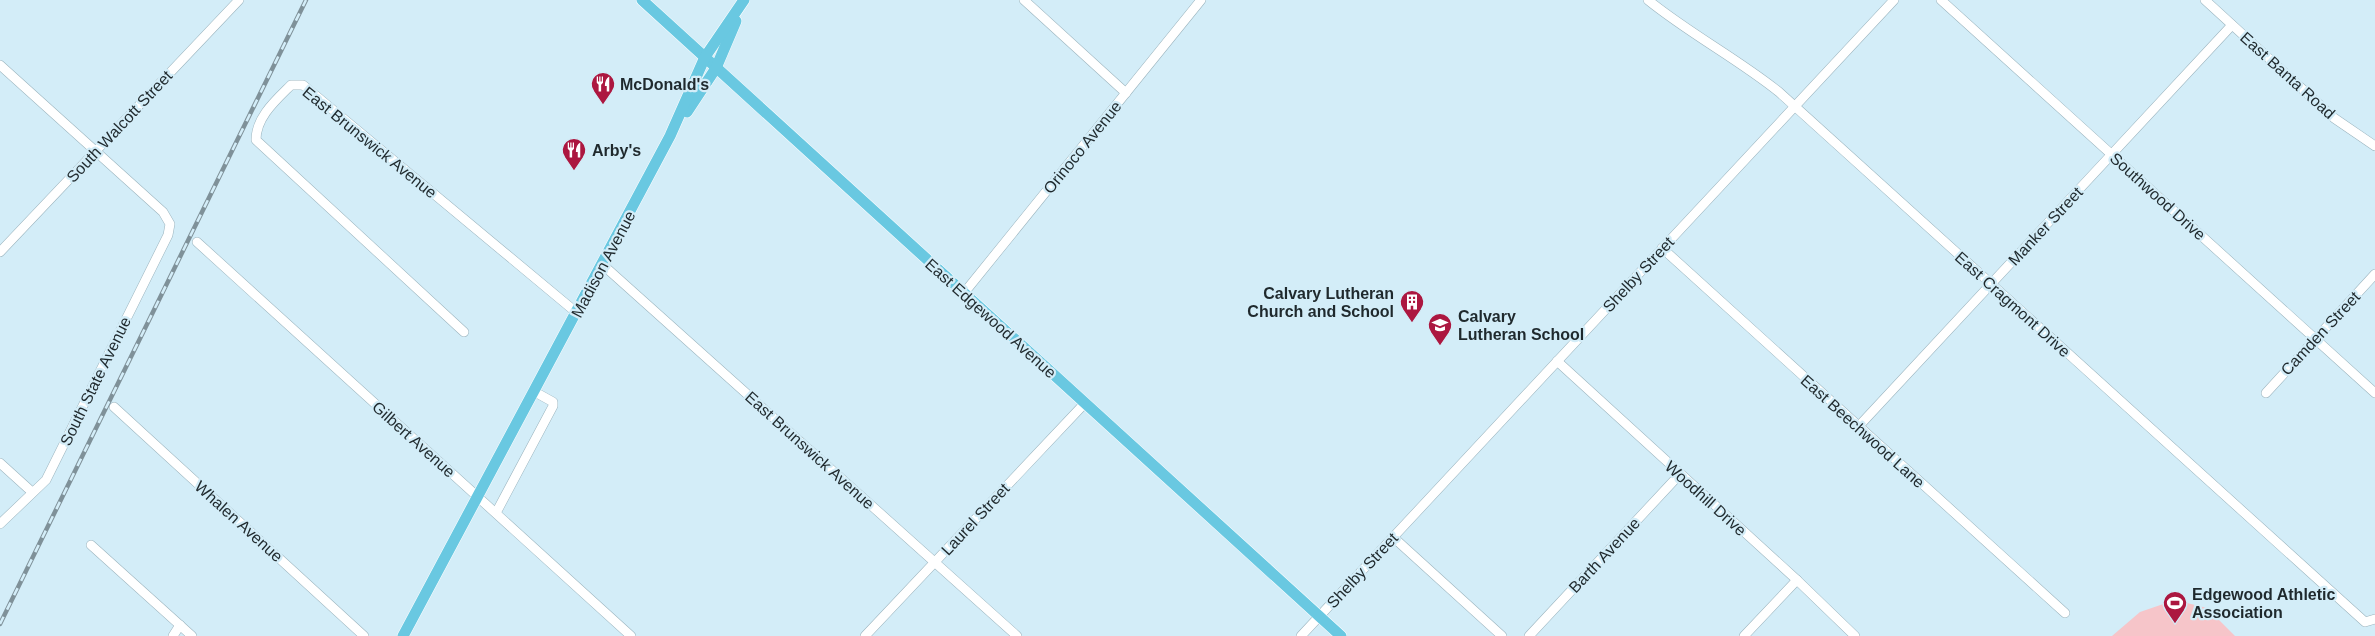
<svg xmlns="http://www.w3.org/2000/svg" width="2375" height="636" font-family="Arial,sans-serif">
	<style>
		.green { fill: #f6c5c9 }
		.lines { fill: none; stroke-linecap: round; stroke-linejoin: round }
		.minor-casing { stroke: #9bb4be; stroke-width: 10 }
		.major-casing { stroke: #fff; stroke-width: 12 }
		.minor { stroke: #fff; stroke-width: 9 }
		.major { stroke: #69c8e1; stroke-width: 11 }
		.rail-casing { stroke: #7f9199; stroke-width: 4.5 }
		.rail { stroke: #d3edf8; stroke-width: 2.5; stroke-dasharray: 8; stroke-linecap: butt }
		.labels { text-anchor: middle; stroke-width: 4.5; stroke-linejoin: round; paint-order: stroke }
		.street-label { font-size: 16px; fill: #1f292d; stroke: #d3edf8 }
		.poi-label { font-size: 16px; font-weight: bold; fill: #1f292d; stroke: #d3edf8; text-anchor: start }
	</style>
	<rect width="100%" height="100%" fill="#d3edf8"/>
	<polygon class="green" points="2175,600 2207,608 2235,636 2112,636 2140,612"/>
	<g class="lines">
		<g class="minor-casing">
			<g id="minor">
				<polyline points="1024,0 1126,93"/>
				<path d="M1648,0C1690,34 1738,59 1779,92L2365,622L2375,619"/>
				<polyline points="1941,0 2375,393"/>
				<polyline points="2205,0 2334,118 2375,146"/>
				<polyline points="0,65 163,212 170,224 168,235 46,480 0,524"/>
				<polyline points="197,242 631,636"/>
				<polyline points="1662,248 2065,613"/>
				<polyline points="0,252 239,0"/>
				<polyline points="603,265 1017,636"/>
				<polyline points="964,293 1201,0"/>
				<path d="M464,332L256,140C256,117 276,100 291,85H303L577,313"/>
				<polyline points="1557,361 1797,580 1855,636"/>
				<polyline points="2266,393 2375,274"/>
				<polyline points="114,407 364,636"/>
				<polyline points="1858,427 2232,25"/>
				<polyline points="0,463 32,492"/>
				<polyline points="496,513 553,406 553,402 535,392"/>
				<polyline points="1393,537 1502,636"/>
				<polyline points="91,545 192,636"/>
				<polyline points="173,636 180,625"/>
				<polyline points="865,636 1085,403"/>
				<polyline points="1301,636 1894,0"/>
				<polyline points="1529,636 1680,474"/>
				<polyline points="1744,636 1797,580"/>
			</g>
		</g>
		<g class="major-casing">
			<g id="major">
				<polyline points="642,0 1341,636"/>
				<polyline points="687,112 716,68 736,21"/>
				<polyline points="403,636 670,136 705,57 744,0"/>
			</g>
		</g>
		<use href="#minor" class="minor"/>
		<use href="#major" class="major"/>
		<g class="rail-casing">
			<polyline id="rail" points="0,624 306,0"/>
		</g>
		<use href="#rail" class="rail"/>
	</g>
	<defs>
		<g id="restaurant-pin" transform="scale(1.25)"><path d="M0 17L-7.5 6A9.5 9.5 0 1 1 7.5 6Z" fill="#ac1740" stroke="#d3edf8"/><path d="M-5-6h1v4h1v-4h1v4h1v-4h1v5L-1.5 .5V6h-2V.5L-5-1ZM5-6V6H3V1.5H1.5Q1.5-4 5-6Z" fill="#fff"/></g>
		<g id="building-pin" transform="scale(1.25)"><path d="M0 17L-7.5 6A9.5 9.5 0 1 1 7.5 6Z" fill="#ac1740" stroke="#d3edf8"/><path d="M-4-6H4V6H1V3H-1V6H-4ZM-2.5-4.3h1.7v1.8h-1.7ZM.8-4.3h1.7v1.8H.8ZM-2.5-1h1.7V.8h-1.7ZM.8-1h1.7V.8H.8Z" fill="#fff"/></g>
		<g id="school-pin" transform="scale(1.25)"><path d="M0 17L-7.5 6A9.5 9.5 0 1 1 7.5 6Z" fill="#ac1740" stroke="#d3edf8"/><path d="M0-5L7-2L0 1L-7-2ZM-4 1L0 2.5L4 1V4Q0 6-4 4Z" fill="#fff"/></g>
		<g id="stadium-pin" transform="scale(1.25)"><path d="M0 17L-7.5 6A9.5 9.5 0 1 1 7.5 6Z" fill="#ac1740" stroke="#d3edf8"/><path d="M0-5a6.5 5 0 1 0 0 10a6.5 5 0 1 0 0-10ZM-3.5-1.8h7v3.6h-7Z" fill="#fff"/></g>
	</defs>
	<g fill-rule="evenodd">
		<use href="#restaurant-pin" x="603" y="84"/>
		<use href="#restaurant-pin" x="574" y="150"/>
		<use href="#building-pin" x="1412" y="302"/>
		<use href="#school-pin" x="1440" y="325"/>
		<use href="#stadium-pin" x="2175" y="603"/>
	</g>
	<g class="labels">
		<g class="street-label">
			<text transform="translate(2288 75) rotate(42)" y="6">East Banta Road</text>
			<text transform="translate(119 126) rotate(-47)" y="6">South Walcott Street</text>
			<text transform="translate(370 142) rotate(39)" y="6">East Brunswick Avenue</text>
			<text transform="translate(1082 147) rotate(-51)" y="6">Orinoco Avenue</text>
			<text transform="translate(2158 196) rotate(42)" y="6">Southwood Drive</text>
			<text transform="translate(2045 226) rotate(-47)" y="6">Manker Street</text>
			<text transform="translate(603 264) rotate(-62)" y="6">Madison Avenue</text>
			<text transform="translate(1638 274) rotate(-47)" y="6">Shelby Street</text>
			<text transform="translate(2013 304) rotate(42)" y="6">East Cragmont Drive</text>
			<text transform="translate(991 318) rotate(42)" y="6">East Edgewood Avenue</text>
			<text transform="translate(2320 333) rotate(-47)" y="6">Camden Street</text>
			<text transform="translate(95 381) rotate(-64)" y="6">South State Avenue</text>
			<text transform="translate(1863 431) rotate(42)" y="6">East Beechwood Lane</text>
			<text transform="translate(414 439) rotate(42)" y="6">Gilbert Avenue</text>
			<text transform="translate(810 450) rotate(42)" y="6">East Brunswick Avenue</text>
			<text transform="translate(1706 498) rotate(42)" y="6">Woodhill Drive</text>
			<text transform="translate(975 519) rotate(-47)" y="6">Laurel Street</text>
			<text transform="translate(239 521) rotate(42)" y="6">Whalen Avenue</text>
			<text transform="translate(1604 555) rotate(-47)" y="6">Barth Avenue</text>
			<text transform="translate(1362 570) rotate(-47)" y="6">Shelby Street</text>
		</g>
		<g class="poi-label">
			<text x="620" y="90">McDonald's</text>
			<text x="592" y="156">Arby's</text>
			<text x="1394" y="299" text-anchor="end">Calvary Lutheran<tspan x="1394" dy="18">Church and School</tspan></text>
			<text x="1458" y="322">Calvary<tspan x="1458" dy="18">Lutheran School</tspan></text>
			<text x="2192" y="600">Edgewood Athletic<tspan x="2192" dy="18">Association</tspan></text>
		</g>
	</g>
</svg>
